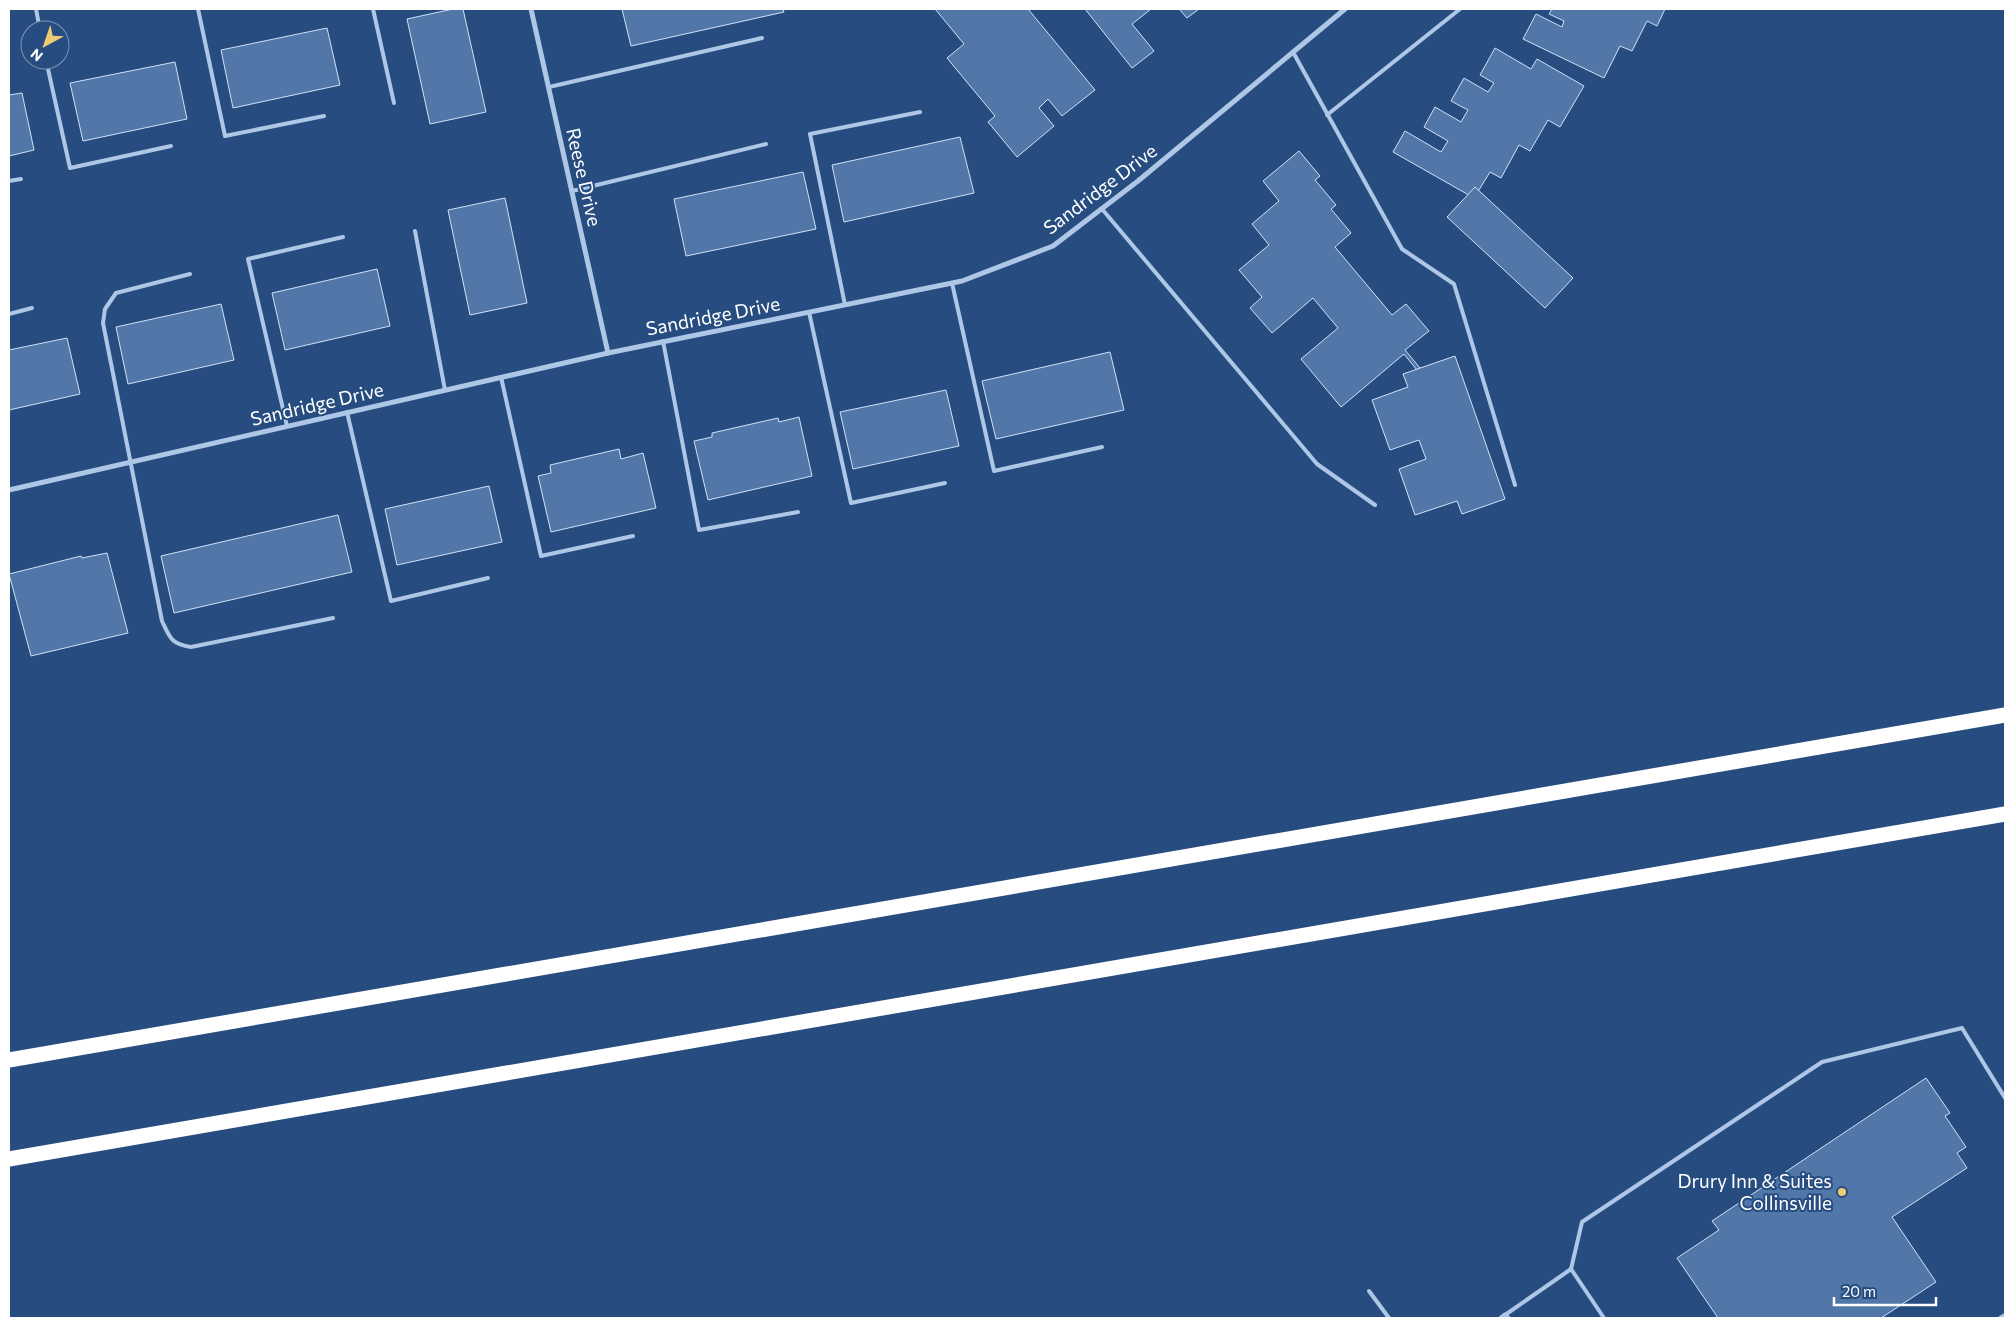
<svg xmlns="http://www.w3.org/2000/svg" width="2014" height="1327" font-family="Commissioner,sans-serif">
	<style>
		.building { fill: #5077a8; stroke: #d2e1f5 }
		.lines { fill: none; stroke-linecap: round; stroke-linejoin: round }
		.lane { stroke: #afc7e6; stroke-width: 4 }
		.street { stroke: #afc7e6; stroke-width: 5 }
		.highway { stroke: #fff; stroke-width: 15 }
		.poi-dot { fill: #eecc75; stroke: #274d80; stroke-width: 2 }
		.labels { text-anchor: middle; stroke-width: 4; stroke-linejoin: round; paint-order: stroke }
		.street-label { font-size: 19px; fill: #fff; stroke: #274d80 }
		.poi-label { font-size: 19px; fill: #fff; stroke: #274d80; text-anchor: end }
	</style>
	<rect width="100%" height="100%" fill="#274d80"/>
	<g class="building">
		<polygon points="453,9 463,9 486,112 430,124 407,19"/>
		<polygon points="622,9 783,9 784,12 631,46"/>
		<polygon points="935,9 1028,9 1095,90 1062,116 1048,99 1039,108 1054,126 1017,157 988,122 995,116 947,58 964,44"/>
		<polygon points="1085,9 1151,9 1132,24 1154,51 1132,68"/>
		<polygon points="1179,9 1199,9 1187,18"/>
		<polygon points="1552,9 1665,9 1657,26 1647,21 1632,51 1620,46 1604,78 1523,39 1536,14 1562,27 1564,21 1549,14"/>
		<polygon points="327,28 340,85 233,108 221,50"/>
		<polygon points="1495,48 1531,69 1537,59 1584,86 1560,127 1548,120 1530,151 1519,145 1501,178 1490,172 1474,198 1393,152 1405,131 1441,152 1448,141 1424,127 1435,107 1461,122 1468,110 1451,101 1464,78 1488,92 1494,83 1480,75"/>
		<polygon points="175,62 187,119 83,141 70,83"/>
		<polygon points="22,93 34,150 9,156 9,95"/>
		<polygon points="960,137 974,193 844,222 832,165"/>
		<polygon points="1299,151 1320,176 1315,180 1336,205 1331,209 1351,233 1335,247 1392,315 1406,304 1429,331 1405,350 1420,368 1417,370 1404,354 1341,407 1301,359 1338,328 1313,298 1272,333 1250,308 1262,297 1239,270 1269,245 1252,224 1279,201 1263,181"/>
		<polygon points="803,172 816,229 686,256 674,199"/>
		<polygon points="1475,187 1573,278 1545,308 1447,217"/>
		<polygon points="505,198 527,303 470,315 448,210"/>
		<polygon points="377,269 390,326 285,350 272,293"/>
		<polygon points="221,304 234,360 128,384 116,327"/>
		<polygon points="67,338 80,394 9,410 9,350"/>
		<polygon points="1110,352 1124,410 996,439 982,381"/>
		<polygon points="1455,356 1505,499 1462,514 1457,501 1415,515 1399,469 1426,459 1419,440 1390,450 1372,400 1408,387 1403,374"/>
		<polygon points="946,390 959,446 853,469 840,412"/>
		<polygon points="799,417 812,476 708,500 694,441 712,437 712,433 778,418 779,422"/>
		<polygon points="619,449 621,459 643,453 656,508 551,532 538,476 551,473 550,465"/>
		<polygon points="489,486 502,542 397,565 385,509"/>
		<polygon points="338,515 352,572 174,613 161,556"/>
		<polygon points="107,553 128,633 31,656 9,574 81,556 82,558"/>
		<polygon points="1926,1078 1950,1113 1945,1116 1966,1147 1957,1153 1967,1168 1892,1217 1936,1282 1881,1318 1718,1318 1677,1258 1719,1230 1712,1221"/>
	</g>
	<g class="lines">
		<g class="lane">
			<polyline points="36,9 40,30"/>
			<polyline points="198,9 225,136 324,116"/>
			<polyline points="373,9 394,103"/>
			<polyline points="1293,52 1402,249 1454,284 1515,485"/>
			<polyline points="46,60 70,168 171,146"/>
			<polyline points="549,87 762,38"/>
			<polyline points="1327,115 1460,9"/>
			<polyline points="9,181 21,179"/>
			<polyline points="572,191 766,144"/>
			<polyline points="1102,209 1317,464 1375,505"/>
			<polyline points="415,231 445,390"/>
			<path d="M190,274L116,293L105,309L103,323L162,621C170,638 171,644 191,647L333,618"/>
			<polyline points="952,283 994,471 1102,447"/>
			<polyline points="845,305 810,134 920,112"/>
			<polyline points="809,312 851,503 945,483"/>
			<polyline points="9,314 32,308"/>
			<polyline points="663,341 699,530 798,512"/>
			<polyline points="501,377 541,556 633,536"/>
			<polyline points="347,412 391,601 488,578"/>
			<polyline points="287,426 248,259 343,237"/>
			<polyline points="1571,1269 1582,1222 1822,1062 1962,1028 2005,1098"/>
			<polyline points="1369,1291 1389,1318"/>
			<polyline points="1505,1315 1571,1269 1604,1318"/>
			<polyline points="2000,1318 2005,1315"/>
		</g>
		<g class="street">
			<polyline points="531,9 608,353"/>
			<polyline points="9,490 608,353 962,281 1053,246 1138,181 1345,9"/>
			<polyline points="1501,1318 1505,1315 1508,1318"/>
		</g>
		<g class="highway">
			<polyline points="9,1060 2005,715"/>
			<polyline points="9,1159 2005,814"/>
		</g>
	</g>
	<circle class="poi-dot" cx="1842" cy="1192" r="5"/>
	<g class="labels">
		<g class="street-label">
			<text transform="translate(584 177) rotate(77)" y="7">Reese Drive</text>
			<text transform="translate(1100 189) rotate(-37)" y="7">Sandridge Drive</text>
			<text transform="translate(713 316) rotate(-11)" y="7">Sandridge Drive</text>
			<text transform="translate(317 404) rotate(-13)" y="7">Sandridge Drive</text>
		</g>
		<g class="poi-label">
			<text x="1832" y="1188">Drury Inn &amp; Suites<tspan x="1832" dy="22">Collinsville</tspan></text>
		</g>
	</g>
	<rect width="2014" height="1327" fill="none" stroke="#ffffff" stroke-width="20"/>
	<g transform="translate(45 45) rotate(220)"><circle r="24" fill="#274d80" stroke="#7d94b3"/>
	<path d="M0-4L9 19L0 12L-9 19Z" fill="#eecc75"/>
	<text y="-8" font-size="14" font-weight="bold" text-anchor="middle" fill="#ffffff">N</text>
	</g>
	<path d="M1834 1297v8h102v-8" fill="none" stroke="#ffffff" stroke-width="2.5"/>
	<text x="1842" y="1297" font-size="15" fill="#ffffff" stroke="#274d80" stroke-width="4" paint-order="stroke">20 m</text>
</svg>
